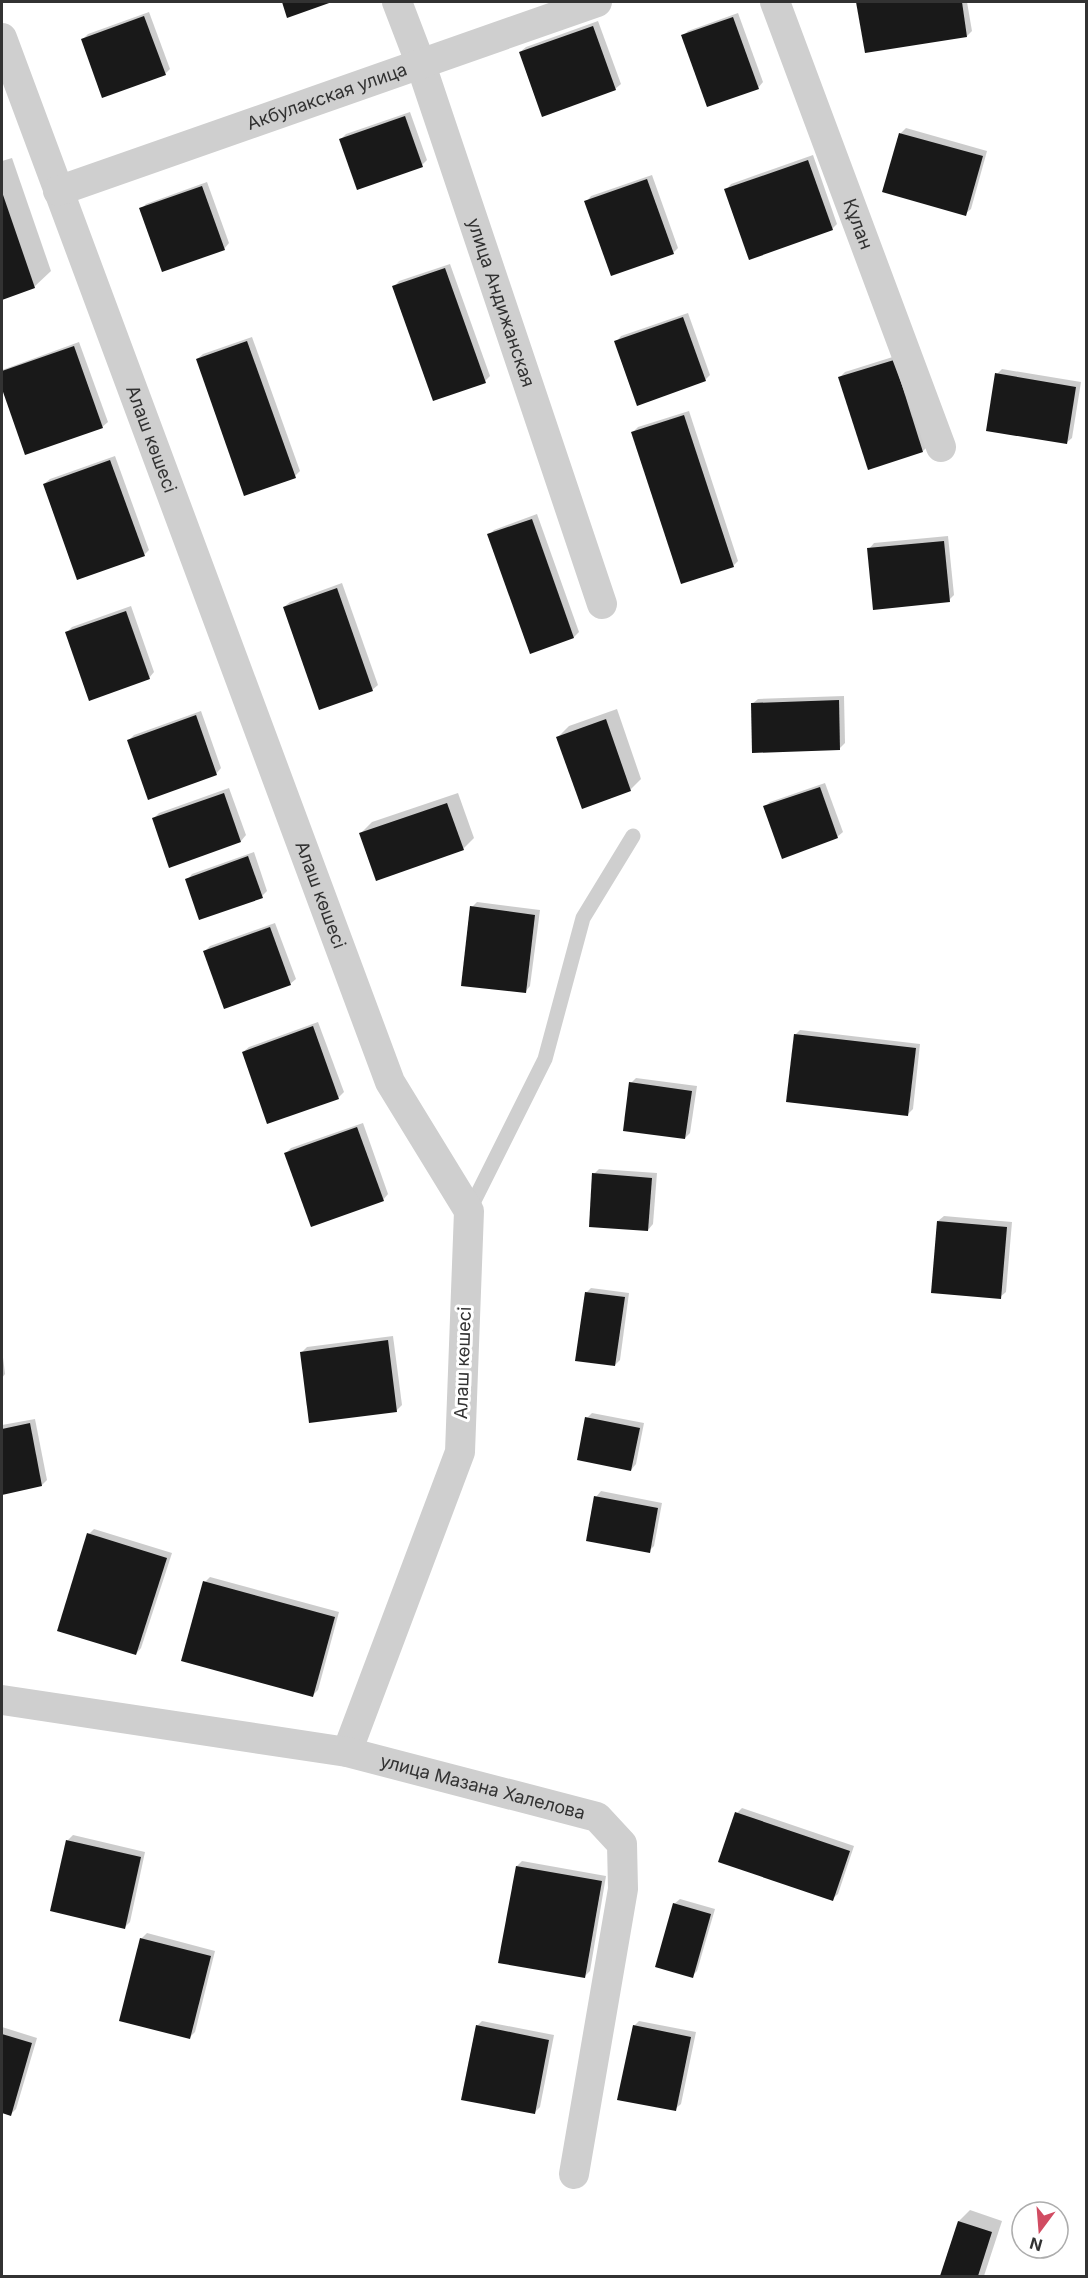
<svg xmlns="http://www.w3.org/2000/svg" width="1088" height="2278" font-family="Inter,sans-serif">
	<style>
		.shadow { fill: #0003 }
		.building { fill: #191919 }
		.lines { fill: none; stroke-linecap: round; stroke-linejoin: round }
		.service { stroke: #cfcfcf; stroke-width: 15 }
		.minor { stroke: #cfcfcf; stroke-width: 30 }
		.labels { text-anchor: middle; stroke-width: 6; stroke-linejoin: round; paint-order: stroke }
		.street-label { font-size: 18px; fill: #323232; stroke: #fff }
	</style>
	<rect width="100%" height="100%" fill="#fff"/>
	<g class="shadow">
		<polygon points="283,2 329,2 288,16"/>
		<polygon points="858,2 967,2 972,31 967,36 866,52"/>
		<polygon points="149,12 170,69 165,74 83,39 88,34"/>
		<polygon points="738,13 763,82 758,88 683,36 688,31"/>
		<polygon points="598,21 621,84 615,89 520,52 526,47"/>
		<polygon points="410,112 427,160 422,165 340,140 346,134"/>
		<polygon points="906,128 987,151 971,209 965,214 884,191 901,133"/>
		<polygon points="813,155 837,224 832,229 726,190 731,184"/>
		<polygon points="12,158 51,271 34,287 2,298 2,161"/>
		<polygon points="652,175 678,248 673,253 586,202 591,196"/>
		<polygon points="207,182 229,243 224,249 141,209 146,204"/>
		<polygon points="450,264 490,376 485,381 394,287 399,281"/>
		<polygon points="688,313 710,375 705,380 616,342 621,336"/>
		<polygon points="252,337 300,471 295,476 197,359 203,354"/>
		<polygon points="79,342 108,422 102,427 26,454 2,384 2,370"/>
		<polygon points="899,355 928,446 923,451 840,377 845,372"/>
		<polygon points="1002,369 1081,382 1072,438 1066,443 997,374"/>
		<polygon points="689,411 738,561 733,566 633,432 638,427"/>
		<polygon points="115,456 149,550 144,555 44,484 50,479"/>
		<polygon points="537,514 579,632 574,637 531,652 489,535 494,530"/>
		<polygon points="948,536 954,595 949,600 869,549 874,543"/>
		<polygon points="342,583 378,685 372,690 284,607 290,602"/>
		<polygon points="131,606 154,672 149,678 66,633 72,627"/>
		<polygon points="844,696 845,743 840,748 752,704 758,699"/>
		<polygon points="617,709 641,779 630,790 558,737 569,726"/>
		<polygon points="201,711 221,768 216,774 129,740 134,735"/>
		<polygon points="825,783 843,832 837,837 765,807 770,802"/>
		<polygon points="229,788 246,835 241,841 170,866 153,819 159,813"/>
		<polygon points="458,793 474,838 463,849 361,833 372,822"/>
		<polygon points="254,852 267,891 262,896 187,880 192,874"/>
		<polygon points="477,902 540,910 530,986 525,992 472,907"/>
		<polygon points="275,923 296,979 290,984 205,951 210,946"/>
		<polygon points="318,1022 344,1092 338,1098 243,1052 249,1047"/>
		<polygon points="800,1030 920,1044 913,1109 908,1114 795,1035"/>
		<polygon points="636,1078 697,1086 690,1133 685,1138 631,1083"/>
		<polygon points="363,1123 388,1194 383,1200 286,1153 291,1148"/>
		<polygon points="599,1169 657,1173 653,1224 648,1230 594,1174"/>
		<polygon points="944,1216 1012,1222 1006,1292 1000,1297 938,1221"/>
		<polygon points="591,1288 629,1293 620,1360 615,1365 586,1293"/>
		<polygon points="393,1336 402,1405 396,1411 302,1352 307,1347"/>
		<polygon points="2,1349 5,1374 2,1378"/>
		<polygon points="592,1413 644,1423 636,1464 631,1470 587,1418"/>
		<polygon points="35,1419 47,1480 42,1485 2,1493 2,1425"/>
		<polygon points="601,1491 662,1503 654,1546 649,1551 596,1497"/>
		<polygon points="94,1529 172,1553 141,1648 136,1654 89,1534"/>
		<polygon points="210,1577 339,1612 318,1690 313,1695 205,1582"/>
		<polygon points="742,1808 854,1846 838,1894 832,1899 737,1813"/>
		<polygon points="73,1835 145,1852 130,1922 125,1927 67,1841"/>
		<polygon points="522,1861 606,1876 590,1971 584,1977 517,1866"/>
		<polygon points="680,1899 715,1909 697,1971 692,1976 674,1904"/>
		<polygon points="147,1933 215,1951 195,2032 190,2037 141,1939"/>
		<polygon points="482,2021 554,2035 540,2107 535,2112 477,2026"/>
		<polygon points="639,2021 696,2032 681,2104 675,2109 634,2026"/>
		<polygon points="2,2027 37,2038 16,2109 11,2114 2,2112"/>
		<polygon points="970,2210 1002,2221 984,2276 941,2276 959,2221"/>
	</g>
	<g class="building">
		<polygon points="282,2 332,2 287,18"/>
		<polygon points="856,2 962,2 967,37 865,53"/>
		<polygon points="144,16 166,75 102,98 81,39"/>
		<polygon points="733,17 759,89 707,107 681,35"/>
		<polygon points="593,26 616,90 542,117 519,52"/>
		<polygon points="405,116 423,167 357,190 339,139"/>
		<polygon points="899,133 983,156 966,216 882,192"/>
		<polygon points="808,160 833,230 749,260 724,189"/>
		<polygon points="647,179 674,254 611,276 584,201"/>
		<polygon points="202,186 225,250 162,272 139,208"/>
		<polygon points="2,192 35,288 2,300"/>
		<polygon points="445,268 486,383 433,401 392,286"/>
		<polygon points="683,317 706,381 637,406 614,341"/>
		<polygon points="247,341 296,478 244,496 196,359"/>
		<polygon points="74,346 103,428 25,455 2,389 2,371"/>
		<polygon points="894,360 923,452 868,470 838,377"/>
		<polygon points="995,373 1076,387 1067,444 986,431"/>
		<polygon points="684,415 734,567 681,584 631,432"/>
		<polygon points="110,460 145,556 77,580 43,484"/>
		<polygon points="532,519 574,638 530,654 487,534"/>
		<polygon points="944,541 950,602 873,610 867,548"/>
		<polygon points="337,588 373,691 319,710 283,607"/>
		<polygon points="126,611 150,679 89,701 65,632"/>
		<polygon points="839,700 840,750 752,753 751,703"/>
		<polygon points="196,715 217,775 148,800 127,740"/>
		<polygon points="606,719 631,791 582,809 556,737"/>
		<polygon points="820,787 838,838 782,859 763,806"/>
		<polygon points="224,793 241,842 169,868 152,818"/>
		<polygon points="447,803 464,850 376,881 359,833"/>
		<polygon points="248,856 263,898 199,920 185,879"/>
		<polygon points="470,906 535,915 526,993 461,986"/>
		<polygon points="270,927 291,985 224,1009 203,951"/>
		<polygon points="313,1026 339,1099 267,1124 242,1052"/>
		<polygon points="794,1034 916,1048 908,1116 786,1102"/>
		<polygon points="629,1082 692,1091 685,1139 623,1131"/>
		<polygon points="357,1127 384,1201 311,1227 284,1153"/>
		<polygon points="592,1173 652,1178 648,1231 589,1227"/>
		<polygon points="937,1221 1007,1227 1001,1299 931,1293"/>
		<polygon points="585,1292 625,1297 615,1366 575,1361"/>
		<polygon points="388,1340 397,1412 309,1423 300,1352"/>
		<polygon points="585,1417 640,1428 631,1471 577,1460"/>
		<polygon points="30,1423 42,1486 2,1495 2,1429"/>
		<polygon points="594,1496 658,1508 650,1553 586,1541"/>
		<polygon points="87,1533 167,1558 136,1655 57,1631"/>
		<polygon points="203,1581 335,1617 313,1697 181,1661"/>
		<polygon points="735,1812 850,1851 833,1901 718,1862"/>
		<polygon points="66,1840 141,1857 125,1929 50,1911"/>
		<polygon points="516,1866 602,1881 585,1978 498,1963"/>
		<polygon points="673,1903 711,1914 693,1978 655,1967"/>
		<polygon points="140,1938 211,1956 190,2039 119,2021"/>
		<polygon points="476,2025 549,2040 535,2114 461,2100"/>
		<polygon points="633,2025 691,2037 676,2111 617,2100"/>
		<polygon points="2,2034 32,2043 11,2116 2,2113"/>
		<polygon points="958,2221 992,2232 978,2276 940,2276"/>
	</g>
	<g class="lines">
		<polyline class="service" points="469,1211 545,1059 583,918 633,836"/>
		<g class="minor">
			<path id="s1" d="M397,2L420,62L602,604"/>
			<path id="s2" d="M775,2L941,447"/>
			<path id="s3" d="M2,38L390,1082L469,1211L460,1452L347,1752"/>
			<path id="s4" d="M58,191L597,2"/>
			<path id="s5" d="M2,1700L347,1752L597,1817L622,1844L623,1889L574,2174"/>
		</g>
	</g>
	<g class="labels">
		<g class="street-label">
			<text dy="6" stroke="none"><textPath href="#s4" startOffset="285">Акбулакская улица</textPath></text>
			<text dy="6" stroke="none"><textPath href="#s2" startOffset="237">Құлан</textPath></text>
			<text dy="6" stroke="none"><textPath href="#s1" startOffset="318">улица Андижанская</textPath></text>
			<text dy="6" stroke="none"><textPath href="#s3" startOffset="428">Алаш көшесі</textPath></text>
			<text dy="6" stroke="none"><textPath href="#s3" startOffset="914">Алаш көшесі</textPath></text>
			<text transform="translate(463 1363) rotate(-88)" y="6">Алаш көшесі</text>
			<text dy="6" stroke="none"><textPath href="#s5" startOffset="489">улица Мазана Халелова</textPath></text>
		</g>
	</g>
	<rect width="1088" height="2278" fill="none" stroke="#323232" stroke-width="6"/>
	<g transform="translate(1040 2230) rotate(196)"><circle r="28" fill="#ffffff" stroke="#adadad" stroke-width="1.5"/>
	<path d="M0-4.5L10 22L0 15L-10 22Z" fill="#d14c62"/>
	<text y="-9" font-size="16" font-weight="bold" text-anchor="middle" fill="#323232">N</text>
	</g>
</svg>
